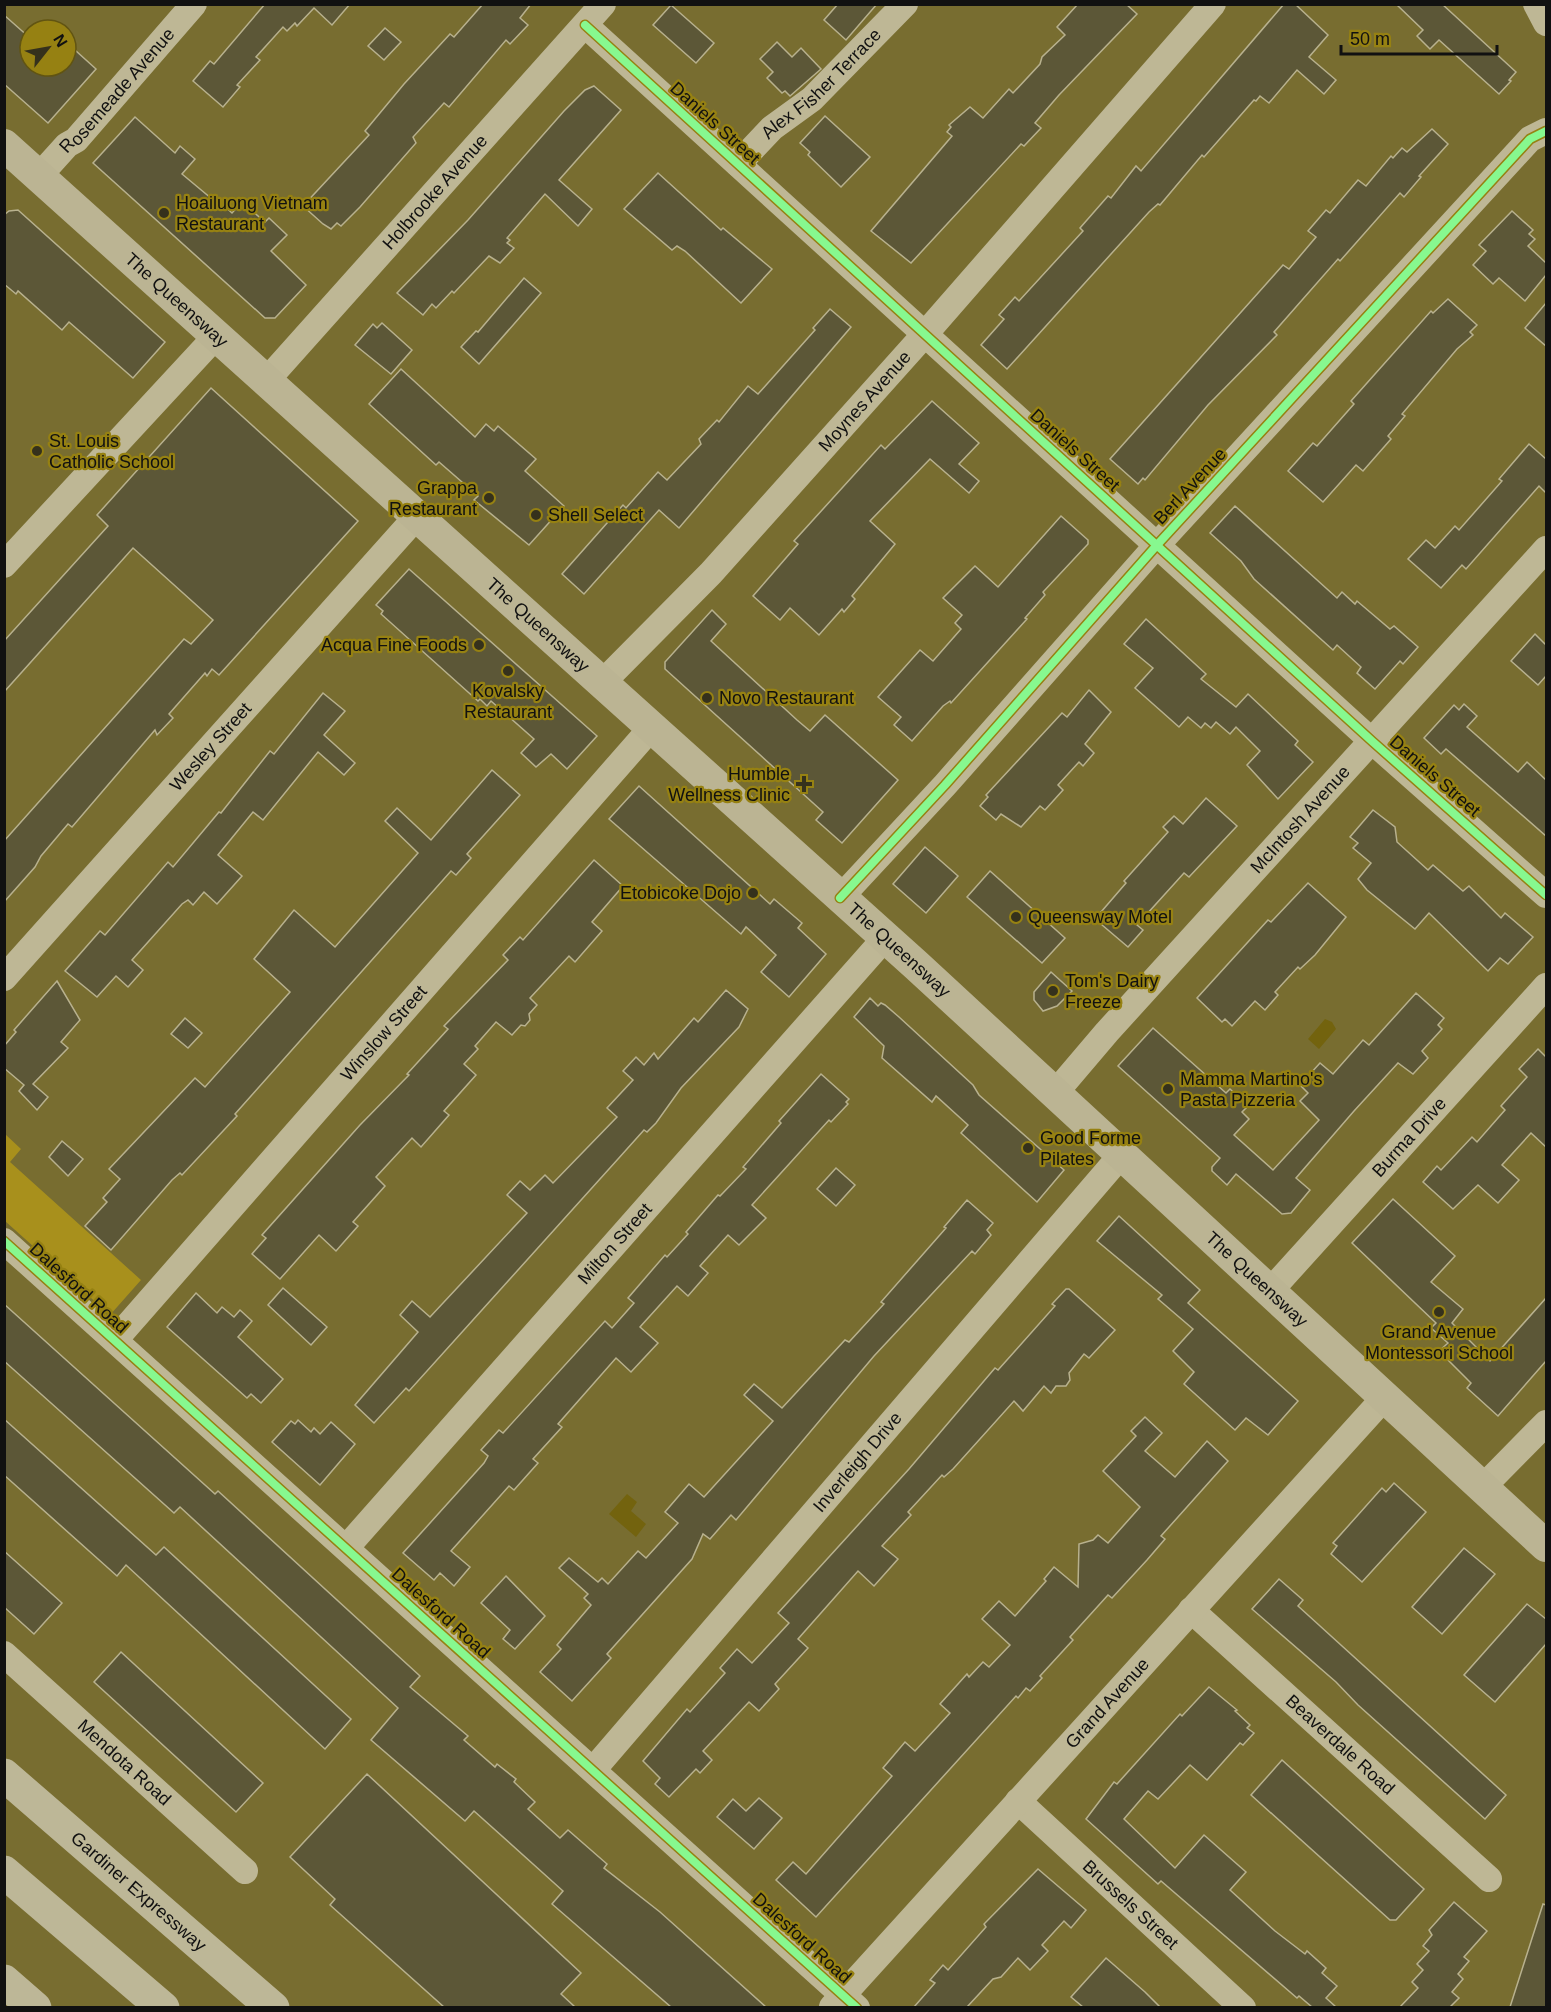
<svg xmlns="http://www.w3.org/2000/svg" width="1551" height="2012" font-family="Arial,sans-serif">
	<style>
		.green { fill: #a8901c }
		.water { fill: #73630e }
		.building { fill: #5c5737; stroke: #b8b18e; stroke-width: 1.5 }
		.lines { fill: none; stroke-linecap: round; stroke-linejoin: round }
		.minor { stroke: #beb795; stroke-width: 26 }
		.major { stroke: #bbb493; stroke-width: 32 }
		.highway { stroke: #bdb797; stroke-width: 33 }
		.cycleway-casing { stroke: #968112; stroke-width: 11 }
		.cycleway { stroke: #87f88f; stroke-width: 8 }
		.poi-dot { fill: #35311c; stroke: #968112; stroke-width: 2 }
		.labels { text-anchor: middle; stroke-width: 4.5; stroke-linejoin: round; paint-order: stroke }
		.street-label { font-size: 18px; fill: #111; stroke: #968112 }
		.poi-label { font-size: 18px; fill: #111; stroke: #968112; text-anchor: start }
	</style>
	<rect width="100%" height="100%" fill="#786d30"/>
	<polygon class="green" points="5,1134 21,1149 10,1162 141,1280 110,1315 5,1221"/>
	<g class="water">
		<polygon points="1325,1019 1332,1022 1336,1029 1319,1049 1308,1039"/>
		<polygon points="627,1494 637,1502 631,1511 646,1524 636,1537 609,1514"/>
	</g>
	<g class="building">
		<polygon points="265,4 350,4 332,25 314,8 297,26 295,23 287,31 283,27 256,57 260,60 237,85 240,87 223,107 193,81 210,61 214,64"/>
		<polygon points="483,4 531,4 520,18 528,25 510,44 506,40 449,107 444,103 413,137 416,143 360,207 341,226 337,223 331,229 323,224 303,206 369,135 365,131 404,84 450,34 454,37"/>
		<polygon points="838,4 877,4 846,40 824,20"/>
		<polygon points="1078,4 1126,4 1137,14 1059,95 1035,123 1041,128 1024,146 1021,144 911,263 871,231 952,136 947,132 951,127 949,125 970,107 983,118 1009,89 1013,93 1040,64 1042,57 1065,35 1057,27"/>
		<polygon points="1284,4 1295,4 1328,35 1309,57 1336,80 1324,94 1297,70 1269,103 1260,96 1256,101 1254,100 1204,157 1202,155 1160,205 1158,204 1149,212 1007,369 981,345 1004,319 999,315 1015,297 1019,301 1083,231 1080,228 1108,196 1111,198 1136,166 1141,171"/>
		<polygon points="1396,4 1442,4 1516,72 1509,80 1511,81 1499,94 1439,40 1430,49 1417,36 1423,30"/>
		<polygon points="671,5 714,43 696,63 653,25"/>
		<polygon points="4,15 30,38 30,66 66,66 66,42 96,69 48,123 4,84"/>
		<polygon points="385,28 401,42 384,60 368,46"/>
		<polygon points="777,42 792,57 801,48 821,69 790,96 785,91 782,93 767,78 773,72 760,59"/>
		<polygon points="594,86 621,110 559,180 592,209 578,226 545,194 507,238 510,240 507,243 514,248 500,263 489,256 454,293 452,291 436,308 432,304 423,315 397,293 468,220 564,111 585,90"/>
		<polygon points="825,116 870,157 841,187 808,155 810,152 800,143"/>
		<polygon points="135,117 175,153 180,146 195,159 182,174 218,204 220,202 232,213 242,202 265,222 269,218 287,235 271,251 306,285 275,318 265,318 93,163"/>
		<polygon points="1432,129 1448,144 1419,176 1421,177 1404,197 1400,193 1340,261 1338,259 1274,332 1277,335 1208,405 1145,480 1143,478 1138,484 1110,459 1283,265 1289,269 1316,237 1308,231 1326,210 1330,213 1358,180 1366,186 1391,156 1393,158 1402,148 1407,152"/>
		<polygon points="658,173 721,230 723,228 772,269 741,303 685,251 677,246 672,250 624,209"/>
		<polygon points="18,210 165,342 133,378 69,322 62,330 18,291 16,294 4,284 4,215 9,211"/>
		<polygon points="1512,211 1533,230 1529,234 1535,239 1528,246 1546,263 1546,275 1525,301 1499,278 1493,284 1473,265 1486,251 1479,245"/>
		<polygon points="524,278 541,293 479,364 461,347 476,331 478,332"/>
		<polygon points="1448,299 1477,325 1470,332 1473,335 1457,349 1402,414 1405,416 1388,436 1391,439 1363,471 1356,465 1323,502 1288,471 1313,443 1317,446 1354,404 1351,401 1431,311 1433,313"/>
		<polygon points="1546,303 1546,346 1525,328"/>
		<polygon points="830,309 851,327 679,528 659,510 584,594 562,574 623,505 626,508 658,472 667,480 701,444 699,439 717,420 719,422 748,386 758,394 815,330 813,328"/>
		<polygon points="382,323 412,350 391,374 355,345 373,324 377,328"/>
		<polygon points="401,369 475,437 486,424 494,431 498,426 536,459 525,471 564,506 529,545 474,500 478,496 439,462 436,465 369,404"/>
		<polygon points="211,388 358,521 219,675 212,669 207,676 205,673 169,714 173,718 157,735 155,730 72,827 68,824 41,856 35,867 4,902 4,841 184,639 191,644 213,620 133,548 4,692 4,641 108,526 97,515"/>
		<polygon points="932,401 979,443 959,464 979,481 969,493 930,459 870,521 895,544 852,596 855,599 844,612 842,609 819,635 790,608 780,620 753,596 798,544 794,541 881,445 885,449"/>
		<polygon points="1529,444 1546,459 1546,493 1539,486 1466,569 1462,565 1441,588 1408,559 1426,540 1435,548 1455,526 1459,530 1502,481 1499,479"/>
		<polygon points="1235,506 1337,598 1342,592 1355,604 1357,601 1390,629 1394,626 1418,647 1403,664 1400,661 1375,689 1357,673 1361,667 1337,645 1333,650 1254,579 1241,561 1210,533"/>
		<polygon points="1061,516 1088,540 1088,544 1043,592 1045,595 1025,618 1027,619 951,703 950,701 943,706 912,741 894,725 901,717 878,697 920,650 933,661 961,629 955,623 962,615 943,598 975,566 998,587"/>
		<polygon points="409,569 597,736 567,769 551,754 536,767 521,753 534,739 491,701 487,706 480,699 478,701 381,614 383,611 376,605"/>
		<polygon points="712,610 726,624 711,641 797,720 810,731 825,715 898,780 842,843 816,820 823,812 665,669 665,662"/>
		<polygon points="1146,619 1206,674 1201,679 1236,707 1248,694 1298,741 1295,745 1313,762 1278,799 1247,765 1260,751 1236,727 1230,734 1216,722 1211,728 1205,723 1201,728 1188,717 1179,727 1135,688 1153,668 1124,644"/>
		<polygon points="1535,634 1546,645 1546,676 1538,685 1511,661"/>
		<polygon points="1089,690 1111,712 1085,744 1094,753 1083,766 1079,762 1058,785 1063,790 1045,810 1040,806 1021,827 1001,814 996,820 980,806 988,797 986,795 1062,713 1067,717"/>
		<polygon points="323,693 345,711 324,735 355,763 344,775 318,752 263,820 253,812 218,855 242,876 217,904 204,892 193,905 188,900 182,904 132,960 143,970 128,987 116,976 97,997 65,971 100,931 105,935 168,862 173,867 219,812 221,813 270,751 274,754"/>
		<polygon points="1464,704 1477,716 1467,727 1518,772 1527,762 1546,780 1546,836 1446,749 1441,754 1424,738 1454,705 1459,710"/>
		<polygon points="492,770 520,795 467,854 471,858 456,875 451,871 235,1114 237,1116 182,1175 180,1173 172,1180 111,1250 85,1226 107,1202 103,1198 120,1179 109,1169 195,1078 205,1087 290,992 254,959 294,910 335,947 418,853 385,821 397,808 431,840"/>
		<polygon points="639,786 770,904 774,899 802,923 798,928 826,954 789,997 761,972 776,955 746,927 741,934 609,819"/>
		<polygon points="1206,798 1237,826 1189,877 1184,873 1137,925 1143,930 1128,947 1095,919 1126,883 1124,881 1168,832 1163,827 1174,816 1183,824"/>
		<polygon points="1373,810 1395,827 1397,842 1428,870 1433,865 1463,891 1469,886 1501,918 1505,913 1533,937 1508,964 1500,958 1488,971 1429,913 1415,929 1367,890 1358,879 1371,863 1353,848 1358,843 1350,837"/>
		<polygon points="925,847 958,876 926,913 893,884"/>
		<polygon points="594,860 623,886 592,922 602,931 575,962 569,956 530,998 537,1005 529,1014 530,1020 525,1026 521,1025 512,1035 496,1022 475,1046 478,1049 464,1064 476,1075 444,1111 449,1115 421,1147 412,1138 376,1177 385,1186 353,1222 358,1226 336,1251 319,1235 280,1279 252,1254 266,1238 262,1235 360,1125 409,1075 407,1074 448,1029 444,1026 508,960 503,955 520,937 523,940"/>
		<polygon points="990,871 1065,938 1042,963 967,897"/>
		<polygon points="1308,883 1346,917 1315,955 1300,969 1298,967 1275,992 1278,995 1265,1010 1255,1001 1232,1026 1225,1019 1222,1022 1197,998 1268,920 1271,922"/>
		<polygon points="1051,972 1072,991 1057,1006 1043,1011 1034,1000 1034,992"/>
		<polygon points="57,981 80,1020 61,1042 68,1048 33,1084 48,1097 37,1110 19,1091 24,1085 4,1068 4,1046 16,1032 14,1030"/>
		<polygon points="726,990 748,1009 739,1027 681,1088 656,1123 647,1132 644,1130 618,1159 409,1391 406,1388 374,1423 355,1405 418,1332 400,1315 412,1301 430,1317 527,1213 507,1195 520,1181 530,1190 545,1175 553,1183 617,1117 607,1108 633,1080 623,1071 636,1057 644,1065 654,1053 658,1059 694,1018 698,1022"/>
		<polygon points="1416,993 1444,1018 1438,1025 1442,1029 1422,1051 1428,1058 1413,1074 1398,1063 1354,1111 1296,1178 1310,1190 1291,1213 1282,1214 1236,1174 1227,1185 1212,1171 1212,1167 1220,1158 1118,1066 1153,1028 1226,1093 1230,1089 1248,1106 1242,1112 1249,1119 1234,1135 1273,1170 1319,1120 1300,1101 1308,1093 1300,1085 1320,1063 1333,1074 1363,1040 1369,1045"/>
		<polygon points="870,998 878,1006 881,1003 885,1005 899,1017 973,1085 979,1095 1064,1170 1037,1202 961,1133 968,1125 936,1096 932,1102 882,1058 884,1046 854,1017"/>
		<polygon points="185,1018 202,1033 188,1048 171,1034"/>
		<polygon points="1538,1049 1546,1057 1546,1147 1531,1133 1502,1165 1519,1180 1498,1203 1478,1185 1453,1209 1423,1182 1437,1166 1441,1170 1472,1137 1477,1142 1505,1110 1501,1106 1527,1077 1519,1069"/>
		<polygon points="821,1074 849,1099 846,1102 848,1104 831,1122 829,1120 752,1205 766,1218 739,1245 728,1235 700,1266 708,1273 688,1296 677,1286 640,1327 658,1343 631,1372 616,1358 558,1424 562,1427 533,1459 538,1463 514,1490 509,1486 451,1551 470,1567 454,1586 440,1573 434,1580 403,1553 484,1463 488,1456 481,1450 499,1430 503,1433 605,1321 612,1328 634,1303 628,1298 665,1255 667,1257 688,1234 686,1232 718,1195 720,1196 746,1169 743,1167 781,1123 779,1121"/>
		<polygon points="62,1141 83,1159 68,1176 49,1157"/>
		<polygon points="836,1168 855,1185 836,1206 817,1189"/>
		<polygon points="1393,1199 1455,1256 1431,1282 1463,1309 1452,1323 1490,1361 1546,1298 1546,1361 1498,1416 1467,1388 1471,1383 1439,1351 1448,1343 1431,1328 1436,1323 1352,1243"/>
		<polygon points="967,1200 993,1223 987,1230 991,1235 975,1254 972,1251 874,1356 736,1520 731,1515 710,1539 703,1534 692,1559 607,1654 611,1658 572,1701 540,1672 561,1649 557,1645 591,1605 584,1598 588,1594 559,1568 569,1558 598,1582 602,1578 608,1584 638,1551 646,1558 678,1523 665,1512 689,1484 704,1497 773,1421 744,1395 754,1384 782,1408 845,1340 849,1342 884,1304 881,1302 946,1228 944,1227"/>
		<polygon points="1119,1216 1200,1290 1188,1303 1298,1401 1268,1435 1246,1418 1235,1430 1184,1384 1194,1372 1173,1351 1193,1329 1158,1299 1162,1295 1097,1241"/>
		<polygon points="283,1288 327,1327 311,1345 268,1305"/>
		<polygon points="1066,1289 1069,1289 1115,1330 1089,1358 1084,1354 1069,1373 1070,1380 1066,1386 1056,1386 1051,1393 1044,1386 1023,1411 1014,1401 953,1469 944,1477 942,1475 908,1512 911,1515 882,1546 898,1559 874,1586 858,1571 798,1639 808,1648 775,1684 779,1689 759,1711 749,1702 703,1751 712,1760 700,1773 696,1769 669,1797 655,1784 660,1778 643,1761 687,1709 690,1712 725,1673 720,1668 737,1649 752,1663 789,1623 778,1613 909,1469 995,1368 998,1370 1055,1306 1052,1304"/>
		<polygon points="196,1293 217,1313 222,1307 234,1317 240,1310 252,1321 238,1337 283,1379 261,1403 251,1394 247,1398 167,1327"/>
		<polygon points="4,1304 215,1494 218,1491 420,1676 410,1687 468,1736 464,1740 495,1767 497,1764 516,1779 514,1782 535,1802 528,1809 560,1838 568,1830 607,1864 604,1868 660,1912 766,2007 671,2007 552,1904 563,1891 474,1811 465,1821 371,1740 398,1708 180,1507 174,1513 4,1361"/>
		<polygon points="1145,1417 1162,1433 1145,1451 1175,1477 1207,1441 1228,1461 1161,1536 1165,1539 1147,1560 1112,1598 1108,1595 1070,1637 1073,1640 1040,1676 1042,1678 1030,1691 1026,1688 1018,1698 1016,1696 816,1917 776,1880 793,1862 806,1874 892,1776 883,1768 905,1742 915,1751 950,1713 940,1704 967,1674 969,1677 983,1662 989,1667 1010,1645 982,1619 999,1601 1015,1616 1046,1581 1044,1579 1054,1567 1078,1587 1079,1544 1093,1540 1098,1535 1108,1543 1140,1507 1103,1471 1136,1436 1131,1431"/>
		<polygon points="4,1419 156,1555 164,1547 351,1719 325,1749 126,1565 117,1576 4,1475"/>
		<polygon points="298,1420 311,1432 314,1428 320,1434 331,1422 355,1444 320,1485 272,1442 291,1421 295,1424"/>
		<polygon points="1394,1483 1426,1512 1362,1582 1331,1554 1337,1546 1333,1543 1382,1488 1386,1492"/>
		<polygon points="1464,1548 1495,1574 1442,1634 1412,1607"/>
		<polygon points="4,1551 62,1603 34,1634 4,1607"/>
		<polygon points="506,1576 545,1616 515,1649 503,1639 510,1630 481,1603"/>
		<polygon points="1279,1579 1303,1600 1298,1606 1506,1795 1485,1819 1358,1705 1336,1682 1252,1609"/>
		<polygon points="1527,1604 1546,1619 1546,1644 1495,1702 1464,1675"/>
		<polygon points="121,1652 263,1783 236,1812 94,1682"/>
		<polygon points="1209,1687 1237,1710 1235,1711 1250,1725 1247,1728 1254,1733 1243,1745 1240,1743 1207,1780 1190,1765 1158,1799 1148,1791 1124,1819 1175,1868 1204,1835 1246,1872 1230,1890 1275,1931 1305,1954 1307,1951 1326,1968 1322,1973 1337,1986 1326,1998 1336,2007 1312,2007 1299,1996 1297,1998 1161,1881 1158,1884 1086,1819 1114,1782 1117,1784 1180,1714 1182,1716"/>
		<polygon points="1282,1760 1424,1889 1396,1920 1390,1920 1251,1795"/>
		<polygon points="367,1774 581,1973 561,1994 575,2007 444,2007 330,1905 335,1899 290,1857"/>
		<polygon points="759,1798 782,1818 754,1849 717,1817 733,1799 746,1811"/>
		<polygon points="1038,1869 1086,1910 1071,1928 1064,1921 1042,1945 1048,1951 1030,1970 1018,1958 1001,1977 993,1979 967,2007 914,2007 935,1983 930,1980 943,1965 948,1970 986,1927 984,1924"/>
		<polygon points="1454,1902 1487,1931 1464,1957 1469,1961 1458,1974 1463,1979 1452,1992 1459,1998 1450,2007 1400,2007 1418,1988 1412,1982 1423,1970 1417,1964 1429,1951 1423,1946 1432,1935 1429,1930"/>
		<polygon points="1543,1904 1546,1905 1546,2007 1510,2007"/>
		<polygon points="1106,1958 1145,1992 1160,2007 1083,2007 1071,1997"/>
	</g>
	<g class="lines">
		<g class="minor">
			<polyline points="1536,4 1546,23"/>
			<polyline points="585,25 1373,742 1546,895"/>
			<path id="s1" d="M738,164L772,128L812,99L905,4"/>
			<path id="s2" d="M39,176L67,145L76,140L194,4"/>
			<path id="s3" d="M267,380L603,4"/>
			<polyline points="4,565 217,335"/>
			<path id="s4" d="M603,682L711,573L925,334L1213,4"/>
			<polyline points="840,898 945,785 1157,545 1530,139 1546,131"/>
			<path id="s5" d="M4,978L418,515"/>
			<path id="s6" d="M1056,1092L1107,1032L1546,549"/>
			<polyline points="4,1241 857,2008"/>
			<path id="s7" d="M1271,1290L1546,986"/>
			<path id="s8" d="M115,1340L652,727"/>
			<polyline points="1482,1488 1546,1423"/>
			<path id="s9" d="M346,1548L885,938"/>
			<path id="s10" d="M1191,1610L1489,1879"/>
			<path id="s11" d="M4,1654L245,1871"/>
			<path id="s12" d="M593,1770L1123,1153"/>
			<path id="s13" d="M1018,1801L1243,2008"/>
			<path id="s14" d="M832,2007L1384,1398"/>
		</g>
		<path class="major" id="s15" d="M4,145L916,965L1546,1546"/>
		<g class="highway">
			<path id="s16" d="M4,1775L273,2008"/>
			<polyline points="4,1872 163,2008"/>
			<polyline points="4,1981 35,2008"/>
		</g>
		<g class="cycleway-casing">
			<g id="cycleway">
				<polyline points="585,25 1373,742 1546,895"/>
				<polyline points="840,898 945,785 1157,545 1530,139 1546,131"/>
				<polyline points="4,1241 857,2008"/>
			</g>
		</g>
		<use href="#cycleway" class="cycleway"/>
	</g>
	<g class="poi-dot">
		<circle cx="164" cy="213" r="6"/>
		<circle cx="37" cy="451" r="6"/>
		<circle cx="489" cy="498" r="6"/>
		<circle cx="536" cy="515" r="6"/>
		<circle cx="479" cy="645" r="6"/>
		<circle cx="508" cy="671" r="6"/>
		<circle cx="707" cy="698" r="6"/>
		<path d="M801 775h6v6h6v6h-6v6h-6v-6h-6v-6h6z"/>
		<circle cx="753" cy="893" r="6"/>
		<circle cx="1016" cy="917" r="6"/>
		<circle cx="1053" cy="991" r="6"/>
		<circle cx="1168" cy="1089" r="6"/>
		<circle cx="1028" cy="1148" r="6"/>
		<circle cx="1439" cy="1312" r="6"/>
	</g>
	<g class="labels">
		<g class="street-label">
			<text dy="6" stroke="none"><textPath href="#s1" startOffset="116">Alex Fisher Terrace</textPath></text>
			<text dy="6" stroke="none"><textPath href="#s2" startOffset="116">Rosemeade Avenue</textPath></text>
			<text transform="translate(715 123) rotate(42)" y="6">Daniels Street</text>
			<text dy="6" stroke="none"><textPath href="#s3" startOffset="252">Holbrooke Avenue</textPath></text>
			<text dy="6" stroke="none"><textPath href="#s15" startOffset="232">The Queensway</textPath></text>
			<text dy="6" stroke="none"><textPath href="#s4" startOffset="384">Moynes Avenue</textPath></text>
			<text transform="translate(1075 450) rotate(42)" y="6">Daniels Street</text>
			<text transform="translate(1190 486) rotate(-47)" y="6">Berl Avenue</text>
			<text dy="6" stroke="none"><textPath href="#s15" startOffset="718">The Queensway</textPath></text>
			<text dy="6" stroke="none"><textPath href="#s5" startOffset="310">Wesley Street</textPath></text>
			<text transform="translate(1435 776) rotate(41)" y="6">Daniels Street</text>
			<text dy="6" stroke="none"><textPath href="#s6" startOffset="366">McIntosh Avenue</textPath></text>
			<text dy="6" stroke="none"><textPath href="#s15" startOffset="1204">The Queensway</textPath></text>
			<text dy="6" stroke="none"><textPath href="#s8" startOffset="408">Winslow Street</textPath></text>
			<text dy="6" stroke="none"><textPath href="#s7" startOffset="206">Burma Drive</textPath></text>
			<text dy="6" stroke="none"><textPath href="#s9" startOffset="406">Milton Street</textPath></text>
			<text dy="6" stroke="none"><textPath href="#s15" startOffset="1690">The Queensway</textPath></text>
			<text transform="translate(79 1288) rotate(42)" y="6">Dalesford Road</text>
			<text dy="6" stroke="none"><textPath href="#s12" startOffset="406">Inverleigh Drive</textPath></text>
			<text transform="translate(441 1613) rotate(42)" y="6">Dalesford Road</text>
			<text dy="6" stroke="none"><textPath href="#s14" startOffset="410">Grand Avenue</textPath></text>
			<text dy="6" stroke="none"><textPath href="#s10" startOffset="201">Beaverdale Road</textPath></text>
			<text dy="6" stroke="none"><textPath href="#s11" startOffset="162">Mendota Road</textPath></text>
			<text dy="6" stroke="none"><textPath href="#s16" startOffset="178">Gardiner Expressway</textPath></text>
			<text dy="6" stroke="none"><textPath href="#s13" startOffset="153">Brussels Street</textPath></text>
			<text transform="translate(802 1938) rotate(42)" y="6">Dalesford Road</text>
		</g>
		<g class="poi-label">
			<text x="176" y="209">Hoailuong Vietnam<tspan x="176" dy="21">Restaurant</tspan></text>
			<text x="49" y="447">St. Louis<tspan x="49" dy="21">Catholic School</tspan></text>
			<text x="477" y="494" text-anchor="end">Grappa<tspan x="477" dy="21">Restaurant</tspan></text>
			<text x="548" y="521">Shell Select</text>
			<text x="467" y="651" text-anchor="end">Acqua Fine Foods</text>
			<text x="508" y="697" text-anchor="middle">Kovalsky<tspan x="508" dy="21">Restaurant</tspan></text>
			<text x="719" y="704">Novo Restaurant</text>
			<text x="790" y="780" text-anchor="end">Humble<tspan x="790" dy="21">Wellness Clinic</tspan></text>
			<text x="741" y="899" text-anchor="end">Etobicoke Dojo</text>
			<text x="1028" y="923">Queensway Motel</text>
			<text x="1065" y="987">Tom's Dairy<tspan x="1065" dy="21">Freeze</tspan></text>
			<text x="1180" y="1085">Mamma Martino's<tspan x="1180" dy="21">Pasta Pizzeria</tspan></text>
			<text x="1040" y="1144">Good Forme<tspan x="1040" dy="21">Pilates</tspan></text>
			<text x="1439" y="1338" text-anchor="middle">Grand Avenue<tspan x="1439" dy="21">Montessori School</tspan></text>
		</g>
	</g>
	<rect width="1551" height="2012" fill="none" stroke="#111111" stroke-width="12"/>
	<g transform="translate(48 48) rotate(59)"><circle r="28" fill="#968112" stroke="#615412" stroke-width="1.5"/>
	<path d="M0-4.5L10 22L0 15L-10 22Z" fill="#35311c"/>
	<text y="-9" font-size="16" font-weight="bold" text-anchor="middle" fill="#111111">N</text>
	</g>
	<path d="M1341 45v9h156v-9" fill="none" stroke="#111111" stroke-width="3"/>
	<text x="1350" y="45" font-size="18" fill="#111111" stroke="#968112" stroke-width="4.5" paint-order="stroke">50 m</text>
</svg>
